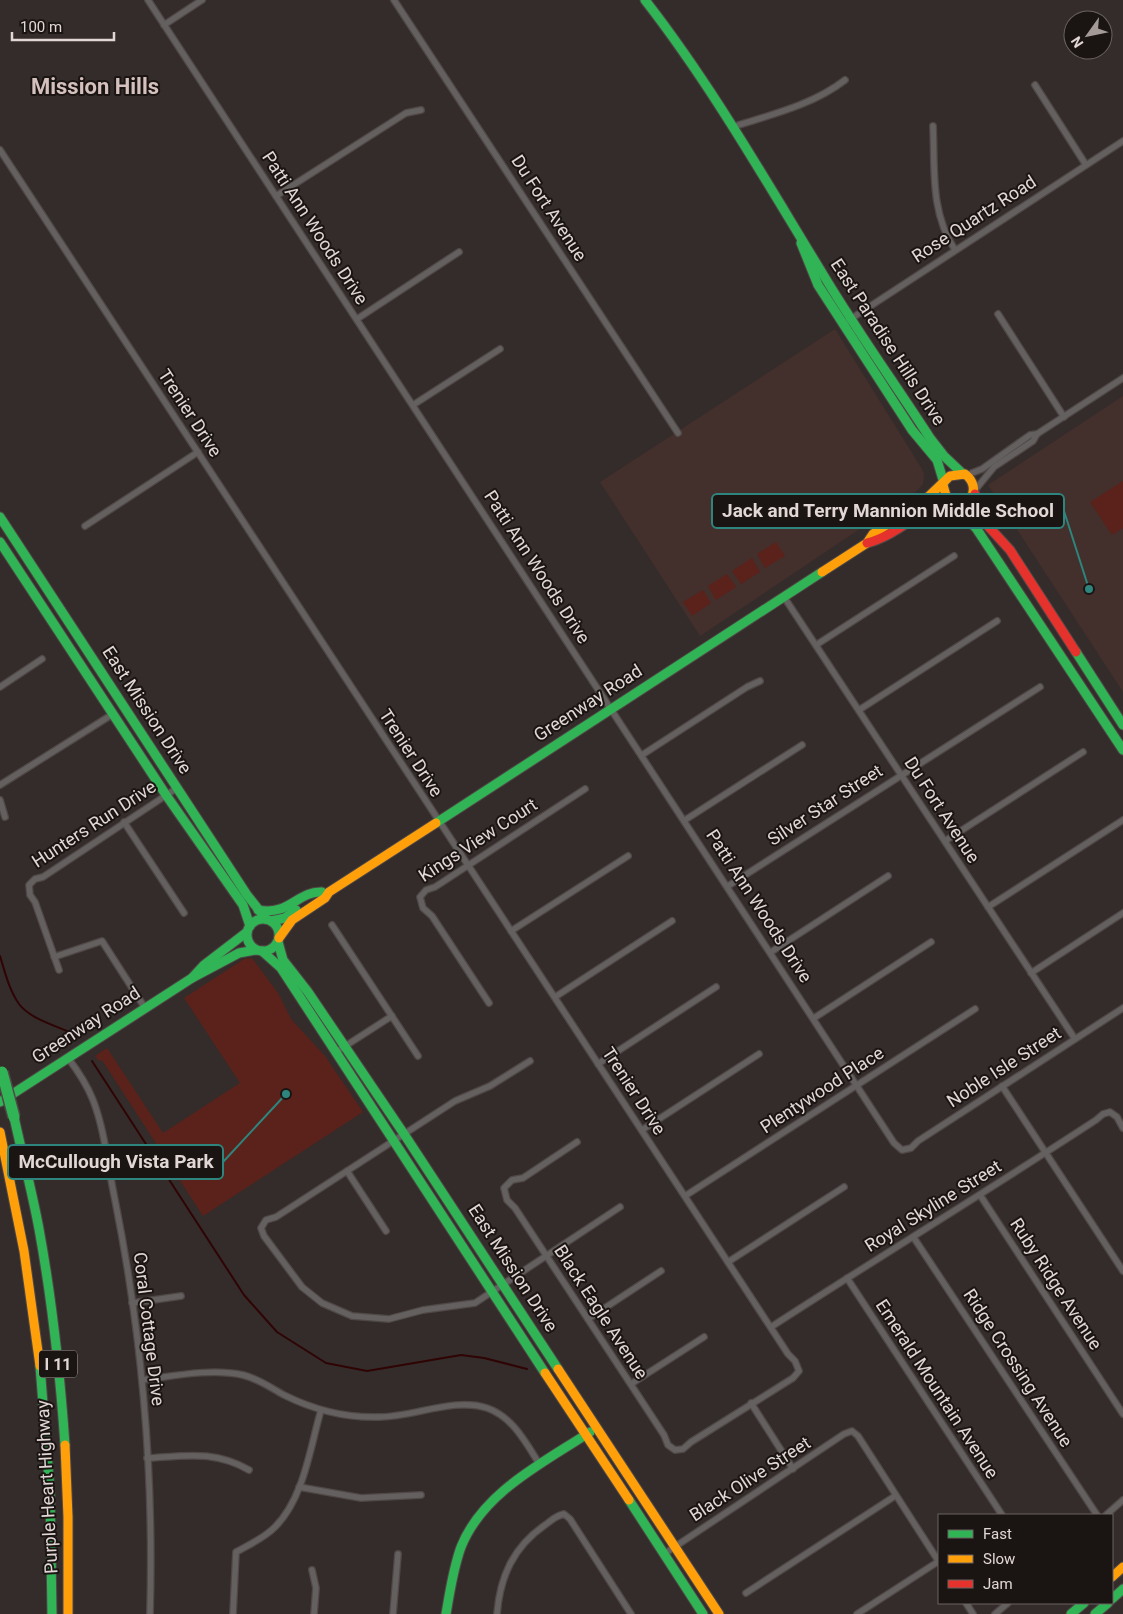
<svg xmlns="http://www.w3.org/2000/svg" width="1123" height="1614" font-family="Roboto,sans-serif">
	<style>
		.built { fill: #432f2b }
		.green { fill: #5a221a }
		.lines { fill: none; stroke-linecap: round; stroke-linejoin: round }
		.stream { stroke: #2f0404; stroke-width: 2 }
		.street-casing { stroke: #4f4846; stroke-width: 8 }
		.fast-casing { stroke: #4f4846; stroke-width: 11 }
		.slow-casing { stroke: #4f4846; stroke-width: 11 }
		.jam-casing { stroke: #4f4846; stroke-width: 11 }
		.street { stroke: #646060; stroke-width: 5.5 }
		.fast { stroke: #30b455; stroke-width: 9 }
		.slow { stroke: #ff9f0a; stroke-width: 9 }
		.jam { stroke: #e5322d; stroke-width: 9 }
		.fast-bridge-casing { stroke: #4f4846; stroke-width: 14; stroke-linecap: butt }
		.fast-bridge { stroke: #30b455; stroke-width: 11 }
		.labels { text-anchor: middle; stroke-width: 4; stroke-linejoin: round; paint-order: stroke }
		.shield { fill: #1a1412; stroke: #a59c9a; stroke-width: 1 }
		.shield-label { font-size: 16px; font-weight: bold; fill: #e1d7d5 }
		.street-label { font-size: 18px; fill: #e1d7d5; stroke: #1a1412 }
		.district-label { font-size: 22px; font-weight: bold; fill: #d4c1bd; stroke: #1a1412 }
		.leader { fill: none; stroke: #2e857d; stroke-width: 2 }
		.callout-dot { fill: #2e857d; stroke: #1a1412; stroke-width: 2 }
		.callout { fill: #1a1412; stroke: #2e857d; stroke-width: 2 }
		.callout-label { font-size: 19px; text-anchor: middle; font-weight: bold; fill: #e1d7d5 }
	</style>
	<rect width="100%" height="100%" fill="#342c2a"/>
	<g class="built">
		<polygon points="835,329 922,469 924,474 923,484 918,490 700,636 600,482"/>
		<polygon points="1123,396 1123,692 988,485"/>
	</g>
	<g class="green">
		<polygon points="1123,481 1123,528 1112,535 1090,502"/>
		<polygon points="776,542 785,556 765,568 757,554"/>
		<polygon points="752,558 760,572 741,584 732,571"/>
		<polygon points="727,574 736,587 716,600 708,586"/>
		<polygon points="703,590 711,603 692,616 683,602"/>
		<polygon points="252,958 278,993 291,1019 325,1056 363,1112 203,1216 102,1060 99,1061 95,1056 107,1048 163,1133 240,1083 184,998 244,959"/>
	</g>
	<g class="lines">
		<g class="stream">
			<path d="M0,956C5,972 9,990 19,1004C30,1019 57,1026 74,1034"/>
			<polyline points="92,1061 244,1295 277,1332 326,1363 367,1371 461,1355 484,1358 527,1369"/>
		</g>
		<g class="street-casing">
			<g id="street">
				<polyline points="148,0 894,1143 902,1150 911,1148 918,1141 1123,1008"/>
				<polyline points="394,0 678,433"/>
				<polyline points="164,25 202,0"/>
				<polyline points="1035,85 1086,165"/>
				<path d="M933,126C935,169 930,212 955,250"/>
				<path d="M732,127C770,115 813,105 845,80"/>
				<polyline points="0,150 788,1354 795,1361 799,1371 793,1378 691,1442 683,1449 675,1450 668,1445 664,1435 515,1208 507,1200 504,1188 512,1180 523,1178 577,1142"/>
				<polyline points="276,196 406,113 421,110"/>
				<polyline points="998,314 1064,417"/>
				<polyline points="357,319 459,252"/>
				<polyline points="843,324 1123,141"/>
				<polyline points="413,405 500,349"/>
				<polyline points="967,475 982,469 1030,435 1037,434"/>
				<polyline points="975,490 994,467 1033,441 1037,434 1123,378"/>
				<polyline points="85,526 198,452"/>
				<polyline points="784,597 1075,1039"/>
				<polyline points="816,645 954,556"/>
				<polyline points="0,687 42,659"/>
				<polyline points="859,710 997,621"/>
				<polyline points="642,755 747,687 760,681"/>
				<polyline points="0,785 113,714"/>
				<polyline points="0,800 5,817"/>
				<polyline points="685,820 802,745"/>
				<polyline points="124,822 184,913"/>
				<polyline points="945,841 1083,752"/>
				<polyline points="728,886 1040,687"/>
				<polyline points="988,907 1123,820"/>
				<polyline points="332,925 418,1056"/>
				<polyline points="511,931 628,856"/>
				<polyline points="771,952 888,876"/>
				<polyline points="54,957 102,941 145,1008"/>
				<polyline points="59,970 35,902 30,895 29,885 35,879 43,877 177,788"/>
				<polyline points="1031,973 1123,913"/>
				<polyline points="555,997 672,921"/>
				<polyline points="489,1003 432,916 423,908 420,897 426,890 435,887 585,789"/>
				<polyline points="814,1018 931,942"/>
				<polyline points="336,1052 392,1016"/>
				<path d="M68,1058C78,1071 87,1085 93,1100C105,1131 108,1167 115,1200C142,1335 154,1476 150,1614"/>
				<polyline points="530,1061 490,1086 455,1101 276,1217 266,1220 261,1228 264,1236 302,1287 322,1303 352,1316 389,1319 423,1310 475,1303 620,1207"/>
				<polyline points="598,1064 716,987"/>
				<polyline points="1002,1086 1123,1271"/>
				<polyline points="642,1130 759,1054"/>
				<polyline points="347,1171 386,1231"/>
				<polyline points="980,1195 1123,1414"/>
				<polyline points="685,1196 975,1009"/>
				<polyline points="914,1238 1097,1515"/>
				<polyline points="728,1262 844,1187"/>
				<polyline points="847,1278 1002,1515"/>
				<polyline points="132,1303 181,1296"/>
				<polyline points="588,1319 661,1271"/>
				<path d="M771,1327C879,1257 989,1190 1096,1120L1103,1114L1110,1112L1117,1117L1123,1128"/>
				<path d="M142,1380C174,1376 211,1368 243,1375C259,1379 271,1388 284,1395C314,1410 346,1418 379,1417C414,1417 454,1397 487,1408C513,1417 526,1443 540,1465"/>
				<polyline points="631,1384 704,1337"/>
				<polyline points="751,1403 793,1469"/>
				<path d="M147,1458C186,1456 214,1450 249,1470"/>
				<polyline points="299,1487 361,1498 421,1495"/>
				<polyline points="1106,1515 1123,1500"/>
				<polyline points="664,1554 844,1434 852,1431 858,1436 939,1562"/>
				<polyline points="312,1570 316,1588 314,1614"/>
				<polyline points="746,1593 895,1496"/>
				<polyline points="966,1603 973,1614"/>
				<path d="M233,1614L236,1552C250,1544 263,1539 275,1527C304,1498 310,1448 321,1410"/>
				<polyline points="393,1614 398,1554"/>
				<path d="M497,1614C500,1577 513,1547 545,1525C552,1520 555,1516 564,1514L570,1519L631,1614"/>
				<polyline points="857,1614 939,1561"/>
				<polyline points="995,1614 1008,1603"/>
			</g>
		</g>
		<g class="fast-casing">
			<g id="fast">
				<path d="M645,0C712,86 767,183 824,276C857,331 895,384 930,438L944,456L963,474"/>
				<polyline points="801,243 818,285 912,430 937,460 944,483"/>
				<polyline points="951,503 976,528 1123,750"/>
				<polyline points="0,517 247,895 266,919"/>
				<polyline points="0,542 166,795 243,905 250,926"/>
				<polyline points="1076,652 1123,725"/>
				<polyline points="436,823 822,572"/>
				<path d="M258,910C290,916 297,891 322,892"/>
				<circle cx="263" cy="935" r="16"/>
				<polyline points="271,921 285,918 296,910"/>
				<polyline points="278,942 283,960 308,992 404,1134 558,1369"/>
				<polyline points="262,951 281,968 545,1373"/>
				<polyline points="192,978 204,965 247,932"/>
				<polyline points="0,1102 192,978 239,953 256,950"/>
				<path d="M14,1117C22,1154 32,1191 39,1229C52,1300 60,1373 65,1445"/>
				<polyline points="40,1366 50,1492 52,1614"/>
				<polyline points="629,1500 703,1614"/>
				<polyline points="1112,1599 1123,1589"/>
				<path d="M446,1614C450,1591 453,1569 461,1547C483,1492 543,1463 590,1432"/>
				<polyline points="1071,1614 1084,1603"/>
				<polyline points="1095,1614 1108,1603"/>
			</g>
		</g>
		<g class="slow-casing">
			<g id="slow">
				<path d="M822,572L867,543L873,534L927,498L950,476L965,474C974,481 976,490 970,500L956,504L947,499L943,485"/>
				<polyline points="279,938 292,920 325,898 329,892 436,823"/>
				<polyline points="0,1132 24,1251 40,1366"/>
				<polyline points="558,1369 719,1614"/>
				<polyline points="545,1373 629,1500"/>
				<polyline points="65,1445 68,1517 68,1614"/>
				<polyline points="1112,1577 1123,1567"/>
			</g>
		</g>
		<g class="jam-casing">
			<g id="jam">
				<polyline points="975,494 978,515 1010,550 1076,652"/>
				<path d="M867,543C898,535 918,510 949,501"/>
			</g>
		</g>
		<use href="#street" class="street"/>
		<use href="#fast" class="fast"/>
		<use href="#slow" class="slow"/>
		<use href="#jam" class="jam"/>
		<g class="fast-bridge-casing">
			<polyline id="fast-bridge" points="2,1072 14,1117"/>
		</g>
		<use href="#fast-bridge" class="fast-bridge"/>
	</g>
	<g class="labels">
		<rect class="shield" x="39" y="1350.5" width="38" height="27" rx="4"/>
		<g class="shield-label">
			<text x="58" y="1370">I 11</text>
		</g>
		<g class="street-label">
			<text transform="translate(549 208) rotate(57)" y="6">Du Fort Avenue</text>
			<text transform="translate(974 219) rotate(-33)" y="6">Rose Quartz Road</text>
			<text transform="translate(315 228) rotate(57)" y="6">Patti Ann Woods Drive</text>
			<text transform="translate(888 342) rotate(57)" y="6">East Paradise Hills Drive</text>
			<text transform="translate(190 413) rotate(57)" y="6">Trenier Drive</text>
			<text transform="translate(537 567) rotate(57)" y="6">Patti Ann Woods Drive</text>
			<text transform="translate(588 703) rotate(-33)" y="6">Greenway Road</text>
			<text transform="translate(147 710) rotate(57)" y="6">East Mission Drive</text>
			<text transform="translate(411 753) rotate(57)" y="6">Trenier Drive</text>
			<text transform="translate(825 805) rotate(-33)" y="6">Silver Star Street</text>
			<text transform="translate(942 810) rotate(57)" y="6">Du Fort Avenue</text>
			<text transform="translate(94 824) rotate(-33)" y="6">Hunters Run Drive</text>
			<text transform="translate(478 840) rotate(-33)" y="6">Kings View Court</text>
			<text transform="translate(759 906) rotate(57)" y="6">Patti Ann Woods Drive</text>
			<text transform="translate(86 1025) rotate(-33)" y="6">Greenway Road</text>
			<text transform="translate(1004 1067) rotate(-33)" y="6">Noble Isle Street</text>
			<text transform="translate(822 1090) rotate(-33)" y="6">Plentywood Place</text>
			<text transform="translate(634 1091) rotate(57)" y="6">Trenier Drive</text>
			<text transform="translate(933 1206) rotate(-32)" y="6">Royal Skyline Street</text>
			<text transform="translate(513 1268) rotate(57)" y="6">East Mission Drive</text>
			<text transform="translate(1056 1284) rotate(57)" y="6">Ruby Ridge Avenue</text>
			<text transform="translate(601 1312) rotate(57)" y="6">Black Eagle Avenue</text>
			<text transform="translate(149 1329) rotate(83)" y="6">Coral Cottage Drive</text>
			<text transform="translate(1018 1368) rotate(57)" y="6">Ridge Crossing Avenue</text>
			<text transform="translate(937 1389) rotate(57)" y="6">Emerald Mountain Avenue</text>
			<text transform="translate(750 1479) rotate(-33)" y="6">Black Olive Street</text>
			<text transform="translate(47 1487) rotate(-93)" y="6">Purple Heart Highway</text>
		</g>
		<g class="district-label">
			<text x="95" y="94">Mission Hills</text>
		</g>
	</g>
	<path class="leader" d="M1089 589L1064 511M286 1094L223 1162"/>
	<g class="callout-dot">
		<circle cx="1089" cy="589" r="5"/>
		<circle cx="286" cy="1094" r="5"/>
	</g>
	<g class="callout">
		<rect x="712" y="494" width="352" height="34" rx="5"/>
		<rect x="8" y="1145" width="215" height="34" rx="5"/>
	</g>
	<g class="callout-label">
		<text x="888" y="517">Jack and Terry Mannion Middle School</text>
		<text x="116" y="1168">McCullough Vista Park</text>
	</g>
	<rect x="938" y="1514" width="175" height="90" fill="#1a1412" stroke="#6a6260"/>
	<rect x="948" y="1530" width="25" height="8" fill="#30b455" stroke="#6a6260"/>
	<text x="983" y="1539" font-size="15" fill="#e1d7d5">Fast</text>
	<rect x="948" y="1555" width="25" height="8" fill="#ff9f0a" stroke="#6a6260"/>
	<text x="983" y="1564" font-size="15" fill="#e1d7d5">Slow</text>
	<rect x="948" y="1580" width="25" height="8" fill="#e5322d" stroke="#6a6260"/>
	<text x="983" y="1589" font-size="15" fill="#e1d7d5">Jam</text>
	<g transform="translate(1088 35) rotate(237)"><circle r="24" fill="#1a1412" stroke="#6a6260"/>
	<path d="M0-4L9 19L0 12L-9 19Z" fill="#a49b99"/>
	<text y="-8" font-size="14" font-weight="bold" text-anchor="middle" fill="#e1d7d5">N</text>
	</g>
	<path d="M12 32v8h102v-8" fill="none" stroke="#e1d7d5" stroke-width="2.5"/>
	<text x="20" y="32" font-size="15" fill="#e1d7d5" stroke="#1a1412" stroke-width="4" paint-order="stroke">100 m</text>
</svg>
